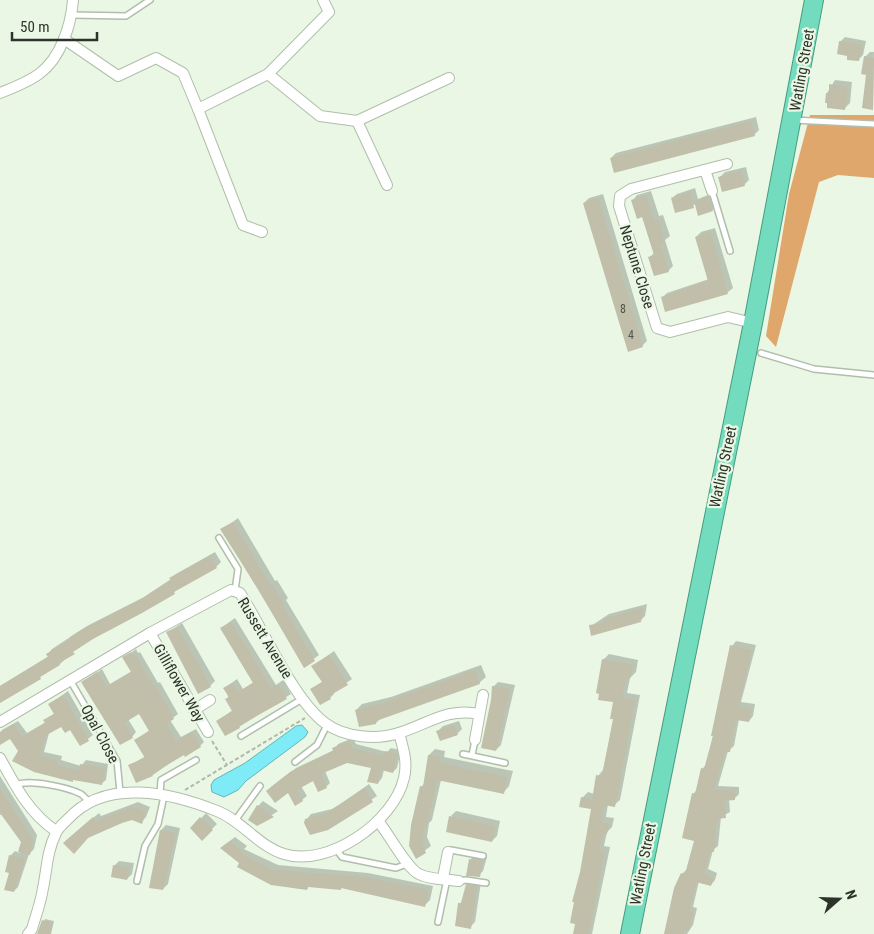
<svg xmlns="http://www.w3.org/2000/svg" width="874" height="934" font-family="'Roboto Condensed',sans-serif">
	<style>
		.forest { fill: #dfa76b }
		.water { fill: #7eebf7; stroke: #66b4ba }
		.shadow { fill: #0003 }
		.building { fill: #c1bea9 }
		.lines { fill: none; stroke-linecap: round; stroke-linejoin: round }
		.service-casing { stroke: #b1beab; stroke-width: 8 }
		.minor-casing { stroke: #b1beab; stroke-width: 12 }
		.trunk-casing { stroke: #459c80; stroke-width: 20 }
		.path { stroke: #aeb9aa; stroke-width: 2; stroke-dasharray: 4 2.5; stroke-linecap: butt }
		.service { stroke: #fff; stroke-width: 5 }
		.minor { stroke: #fff; stroke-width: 10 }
		.trunk { stroke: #74dcbe; stroke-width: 18 }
		.labels { text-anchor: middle; stroke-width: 4.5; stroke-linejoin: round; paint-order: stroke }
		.number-label { font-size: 12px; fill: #52564a }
		.street-label { font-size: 15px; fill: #2d332b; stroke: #eaf7e4 }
	</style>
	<rect width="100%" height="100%" fill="#eaf7e4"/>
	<polygon class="forest" points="810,115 874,115 874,178 838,175 819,182 776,347 766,336 789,194"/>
	<polygon class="water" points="302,725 308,732 305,737 246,781 238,790 224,797 212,792 211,785 214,780 245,763 296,726"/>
	<g class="shadow">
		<polygon points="845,37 866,41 863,55 858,60 849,55 840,42"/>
		<polygon points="870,52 874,52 873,108 865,57"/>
		<polygon points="835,80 852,82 850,103 845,108 829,102 827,93"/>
		<polygon points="756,117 759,130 754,135 611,158 616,153"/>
		<polygon points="746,167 749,180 744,185 720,177 725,172"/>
		<polygon points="695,188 698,199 713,193 717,205 712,210 696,204 676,212 672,198 677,194"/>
		<polygon points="651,191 659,216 663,215 670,236 665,240 673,266 668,271 649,258 654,253 643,216 633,200 637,195"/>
		<polygon points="603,194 647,341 642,346 584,203 589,198"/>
		<polygon points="715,228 733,288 728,292 666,311 662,298 667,293 709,279 696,237 701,232"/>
		<polygon points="238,518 275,581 277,580 288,598 286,600 319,655 304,666 222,530"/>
		<polygon points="215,552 221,562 216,567 78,647 60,664 0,703 0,686 49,656 48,654 52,649 87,626 144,597 171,579 176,574"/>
		<polygon points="647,604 645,616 640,621 591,626 609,614"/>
		<polygon points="235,618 276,685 283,680 291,694 239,727 218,721 233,710 225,688 237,679 243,689 254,682 221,628"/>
		<polygon points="182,623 215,681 210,686 167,633"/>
		<polygon points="736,641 756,645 741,702 755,704 753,716 749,721 739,719 734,746 728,751 718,786 739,787 739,794 734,799 729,800 730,812 721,817 718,846 713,850 708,869 717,873 715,880 711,885 699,881 693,907 697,908 693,925 687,934 666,934 682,874 687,869 695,840 693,794 697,790 702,769 707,764 732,646"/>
		<polygon points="136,649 138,653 140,652 158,683 160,682 178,714 170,720 181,737 196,729 204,742 200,746 184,753 153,775 130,765 146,756 136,740 150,730 140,712 128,719 136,732 132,737 83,682 102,669 110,684 132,671 124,658"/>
		<polygon points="334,651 352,679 333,692 334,694 330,698 312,690 323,681 313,666"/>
		<polygon points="609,654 638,660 636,672 630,678 627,693 640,695 620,800 614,805 608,804 606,817 614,818 612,827 607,832 604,846 610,847 592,934 574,934 592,808 582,798 588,792 594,794 598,776 603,770 614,718 614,701 603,660"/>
		<polygon points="481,665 486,677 479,683 381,718 376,723 356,710 362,704 391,697"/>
		<polygon points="498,682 515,685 501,745 496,750 493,687"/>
		<polygon points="68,691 93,735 80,745 71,728 62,725 49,733 44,752 62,756 61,760 81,766 86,760 108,764 106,780 101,784 74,779 72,781 19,751 11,737 0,738 2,730 18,721 27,733 46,722 45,720 55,713 50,704"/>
		<polygon points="459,721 462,729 457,734 438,731 443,726"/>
		<polygon points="353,738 356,744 387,752 391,748 401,750 397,768 393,772 384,770 382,778 378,783 372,767 346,761 325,771 330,783 326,787 314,779 301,786 307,796 302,800 288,791 271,787 296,768 334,750 338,744"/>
		<polygon points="435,749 445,751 444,757 513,771 509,786 503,793 441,780 432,820 429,823 427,837 431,846 416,857 421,787 424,784 429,755"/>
		<polygon points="0,776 37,835 34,849 29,854 18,887 14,891 10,856 15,851 20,853 22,842 2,814 0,815"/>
		<polygon points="369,784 377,796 327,829 306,820 311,814 332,809 341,804"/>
		<polygon points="263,801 278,811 257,825 258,806"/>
		<polygon points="138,802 150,807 146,817 141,822 132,819 69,838 99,813 101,816"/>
		<polygon points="456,811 500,821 497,836 492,841 451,816"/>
		<polygon points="206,813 217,824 202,839 192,828"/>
		<polygon points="166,825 180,828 168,884 163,889 161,830"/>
		<polygon points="235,837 247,846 244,849 278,865 368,873 433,886 430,900 425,905 342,887 341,889 309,886 307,889 240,863 223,846"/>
		<polygon points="475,855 487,857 483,871 478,876 470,860"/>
		<polygon points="119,861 134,863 132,874 127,879 114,866"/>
		<polygon points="471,881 481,882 475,922 470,927 460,904 463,900 466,886"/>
		<polygon points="45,919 54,921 51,934 39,934"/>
	</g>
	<g class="building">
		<polygon points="839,41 862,45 859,61 847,60 847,56 837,54"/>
		<polygon points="864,56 874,58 873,110 862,108 866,75 861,74"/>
		<polygon points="829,84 848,87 845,110 827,108 827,103 825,103 826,93 829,93"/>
		<polygon points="751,121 755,136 614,173 610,158"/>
		<polygon points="741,171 745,186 722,192 718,177"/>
		<polygon points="690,192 694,208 675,213 671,198"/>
		<polygon points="646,195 654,220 658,219 665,242 660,243 669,272 654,276 648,257 654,255 642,217 637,219 631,200"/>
		<polygon points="708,197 713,211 698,216 694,201"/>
		<polygon points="598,198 643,347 628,352 583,203"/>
		<polygon points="710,232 728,294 665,312 661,297 708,281 695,237"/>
		<polygon points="233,522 270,585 272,584 284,604 282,605 315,661 304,668 257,587 220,529"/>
		<polygon points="210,556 217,568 174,592 175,594 142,613 93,639 73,652 75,654 59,663 60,665 40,677 41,679 0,703 0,686 48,657 46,654 71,639 70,637 81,630 138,601 171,580 169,578"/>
		<polygon points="643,608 641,622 591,636 589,625 604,623 603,619"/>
		<polygon points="231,622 271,688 278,684 287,699 239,726 240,728 225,736 216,721 232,711 225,699 229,697 223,688 232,683 238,692 253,683 220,628"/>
		<polygon points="177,627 211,687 198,694 166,632"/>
		<polygon points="730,645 752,650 738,707 751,709 749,722 736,720 730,752 725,752 714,790 735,791 735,800 724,801 726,818 717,819 714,852 710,851 704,873 713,878 711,886 696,882 689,912 693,912 689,931 685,930 684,934 664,934 674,888 681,873 685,874 694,841 682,838 692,793 695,794 701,768 704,769 713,736 711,736"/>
		<polygon points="131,652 134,657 136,656 153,686 155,685 174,719 166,724 176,741 192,732 201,747 185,757 184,755 152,774 153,776 136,783 128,765 145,758 134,740 149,731 139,714 124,723 133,738 120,745 81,682 97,672 106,687 131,672 122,657"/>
		<polygon points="329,655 348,685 329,696 331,699 320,705 310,689 322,682 311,666"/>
		<polygon points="602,659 633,665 630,679 626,678 622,698 635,700 615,807 604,805 601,822 609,824 607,834 603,833 599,851 605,852 590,927 588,934 573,934 575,924 570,923 574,902 572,902 580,872 591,809 579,807 581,797 592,800 596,775 602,776 613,719 610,719 613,702 598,700 599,694 596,693"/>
		<polygon points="475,670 480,684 376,721 376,724 359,727 355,710 383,703"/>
		<polygon points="492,686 510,689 496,751 481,748 491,700"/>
		<polygon points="63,695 89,741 80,746 70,730 65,733 61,727 45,736 40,756 58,761 57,765 79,771 80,764 105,768 102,785 73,780 73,782 34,772 12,761 18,751 10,739 0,745 0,732 13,724 22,737 45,723 43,720 54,714 48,704"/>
		<polygon points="454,725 458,735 440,741 436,731"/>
		<polygon points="349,741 352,748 384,756 385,751 397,754 393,773 381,770 378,784 367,782 371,768 347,763 321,774 327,788 318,792 313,781 297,790 303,801 295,806 288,793 275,803 266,791 290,772 333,751 332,748"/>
		<polygon points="428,755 440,757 439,763 507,777 504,794 437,780 426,828 424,827 422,844 426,853 416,859 409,846 411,825 420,786 423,787"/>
		<polygon points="364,788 373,802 328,830 310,835 304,823 305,819 325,814"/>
		<polygon points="0,789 33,840 30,855 18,852 21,842 0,813"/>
		<polygon points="257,805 274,817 257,826 248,820"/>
		<polygon points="132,807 146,812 142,824 132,820 122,823 88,838 74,854 63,843 93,817 96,821"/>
		<polygon points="449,816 495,826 492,842 446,832"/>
		<polygon points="200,817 213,830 202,841 190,828"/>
		<polygon points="160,830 176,833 163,890 149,888"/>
		<polygon points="230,841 243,852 241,854 273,870 363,877 429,890 425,907 341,888 341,890 308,887 307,890 271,885 237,867 239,863 220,848"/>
		<polygon points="9,855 25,859 14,892 4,890 9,873 5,872"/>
		<polygon points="469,859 483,861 480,877 466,876"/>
		<polygon points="113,865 130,868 127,880 111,877"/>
		<polygon points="466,884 477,886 471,929 455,926 458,903 461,903"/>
		<polygon points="42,920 53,923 50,934 37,934"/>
	</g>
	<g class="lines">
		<g class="service-casing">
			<g id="service">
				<polyline points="72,15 126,16 150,0"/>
				<polyline points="793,120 874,124"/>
				<polyline points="712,191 730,251"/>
				<polyline points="761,353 814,369 874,375"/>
				<polyline points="219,538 238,569 235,591"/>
				<polyline points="70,680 117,761 120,792"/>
				<polyline points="241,736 302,699"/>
				<polyline points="463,754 505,763"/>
				<polyline points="472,755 475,740"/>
				<polyline points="295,762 317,745 327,725"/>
				<path d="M16,785C29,779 67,787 81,794C84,796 87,800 89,802"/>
				<polyline points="160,794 161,780 196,760"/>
				<polyline points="234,822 260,786"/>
				<polyline points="336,849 342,857 396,868 407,864"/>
				<polyline points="448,852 451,850 483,856"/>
				<polyline points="137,881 145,846 158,824 164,796"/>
				<polyline points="459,881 466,880 486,883"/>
				<polyline points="438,922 447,879"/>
			</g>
		</g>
		<g class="minor-casing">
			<g id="minor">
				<polyline points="64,39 118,76 156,58 183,73 198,109 268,74 329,12 323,0"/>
				<polyline points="268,74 320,116 357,121 449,78"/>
				<path d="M0,93C13,88 28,82 39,74C61,58 71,25 73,0"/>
				<polyline points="198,109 243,225 262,232"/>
				<polyline points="357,121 387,185"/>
				<polyline points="727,164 631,189 620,196 619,206 657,328 670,332 728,317 753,323"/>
				<polyline points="705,170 712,191"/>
				<polyline points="150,633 208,732"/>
				<polyline points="194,710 210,700"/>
				<path d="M0,722L150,633L231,590L240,593C263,629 293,699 325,723C345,738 377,740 399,733C428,724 448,707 479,714"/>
				<polyline points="475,740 483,695"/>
				<path d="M0,758C15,786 30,814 56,831"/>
				<path d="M378,821C389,834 407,869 419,874C430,880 446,879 459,881"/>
				<polyline points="443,878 448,852"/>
				<path d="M28,934L32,929C36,915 41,902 43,888C47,869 47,851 56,833C58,828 64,823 68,819C106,777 172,793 217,811C241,820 258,846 284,854C328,868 394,822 404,778C408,762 403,748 399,733"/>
			</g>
		</g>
		<g class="trunk-casing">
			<polyline id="trunk" points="630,934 753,323 814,0"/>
		</g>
		<g class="path">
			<polyline points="212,741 227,765"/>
			<polyline points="185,790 305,718"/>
		</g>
		<use href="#service" class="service"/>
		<use href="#minor" class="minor"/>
		<use href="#trunk" class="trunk"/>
	</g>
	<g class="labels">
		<g class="number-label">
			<text x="623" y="313">8</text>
			<text x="631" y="339">4</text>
		</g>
		<g class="street-label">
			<text transform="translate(802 70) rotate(-80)" y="5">Watling Street</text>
			<text transform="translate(637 267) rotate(73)" y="5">Neptune Close</text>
			<text transform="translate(723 467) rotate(-78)" y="5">Watling Street</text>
			<text transform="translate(265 638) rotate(59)" y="5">Russett Avenue</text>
			<text transform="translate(179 683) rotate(60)" y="5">Gilliflower Way</text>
			<text transform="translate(100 734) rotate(62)" y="5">Opal Close</text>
			<text transform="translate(643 864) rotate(-79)" y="5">Watling Street</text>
		</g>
	</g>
	<g transform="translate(839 899) rotate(70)" stroke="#eaf7e4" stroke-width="4" paint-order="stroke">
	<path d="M0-4L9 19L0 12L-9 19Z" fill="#2d332b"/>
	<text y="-8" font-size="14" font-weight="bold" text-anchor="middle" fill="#2d332b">N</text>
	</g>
	<path d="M12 32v8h85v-8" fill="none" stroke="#2d332b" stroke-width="2.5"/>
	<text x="20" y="32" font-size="15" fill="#2d332b" stroke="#eaf7e4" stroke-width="4" paint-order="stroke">50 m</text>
</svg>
